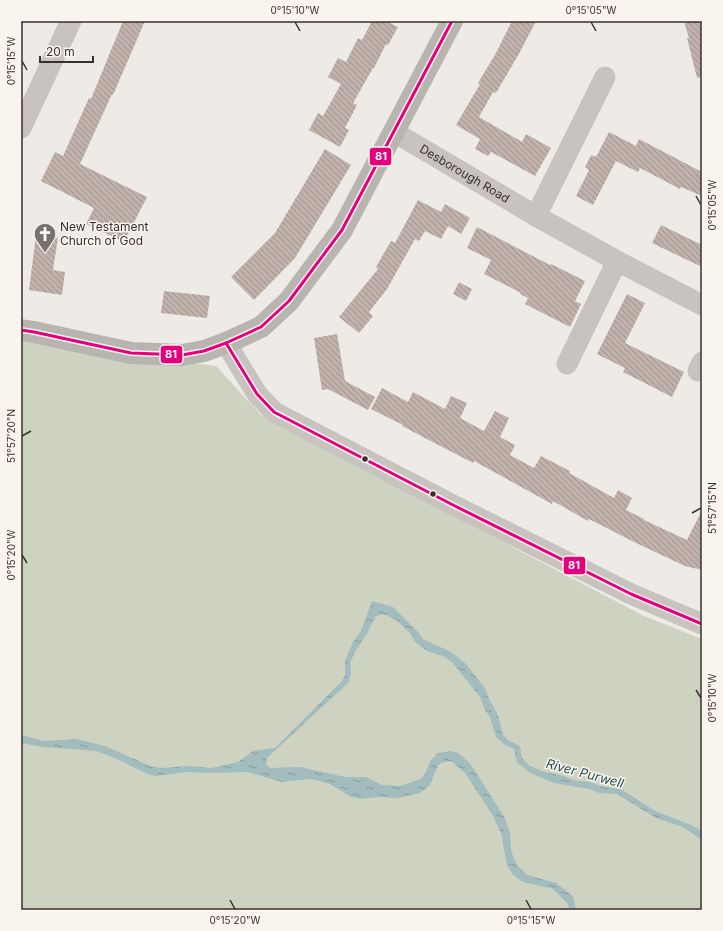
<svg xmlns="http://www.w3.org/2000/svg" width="723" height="931" font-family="Inter,sans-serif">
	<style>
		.green { fill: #ced3c1 }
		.water { fill: url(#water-ripples) }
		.building { fill: url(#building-back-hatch) }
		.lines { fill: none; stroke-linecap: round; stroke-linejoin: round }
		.street { stroke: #c8c3be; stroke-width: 21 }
		.secondary { stroke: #b8b4af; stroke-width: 22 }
		.bus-1-casing { stroke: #f9f5ee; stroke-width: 6 }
		.bus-1 { stroke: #e5007d; stroke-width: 3 }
		.ticks { fill: none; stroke: #39312c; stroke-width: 1.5 }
		.bus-dot { fill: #39312c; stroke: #f9f5ee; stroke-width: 1.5 }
		.labels { text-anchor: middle; stroke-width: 3; stroke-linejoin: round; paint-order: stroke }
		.street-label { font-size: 12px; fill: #39312c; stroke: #f9f5ee }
		.poi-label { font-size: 12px; fill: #39312c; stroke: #f9f5ee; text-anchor: start }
		.water-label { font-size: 13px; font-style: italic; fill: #255057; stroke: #f9f5ee }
		.line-badge { stroke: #f9f5ee; stroke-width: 1.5 }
		.badge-label { font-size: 11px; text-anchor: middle; font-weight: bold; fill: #fff }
		.neatline { fill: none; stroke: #39312c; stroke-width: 1.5 }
		.ticks-label { font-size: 10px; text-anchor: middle; fill: #39312c }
	</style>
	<defs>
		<pattern id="water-ripples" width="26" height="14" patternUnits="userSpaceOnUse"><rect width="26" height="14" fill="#a3bcbd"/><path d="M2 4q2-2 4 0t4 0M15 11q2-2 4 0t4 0" fill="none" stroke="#86999a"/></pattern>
		<pattern id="building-back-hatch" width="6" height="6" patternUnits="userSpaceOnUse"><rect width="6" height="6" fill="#c0b2aa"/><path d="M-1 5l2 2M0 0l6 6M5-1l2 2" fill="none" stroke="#9d918b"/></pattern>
	</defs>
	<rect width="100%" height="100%" fill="#eeebe6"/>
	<polygon class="green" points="21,340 216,366 262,416 644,616 702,639 702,910 21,910"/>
	<polygon class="water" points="372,601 393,607 417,631 423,639 451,652 465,663 485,688 489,699 498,715 503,735 508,740 520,746 522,758 530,766 545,772 564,776 573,780 590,782 600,786 621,789 655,811 691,825 702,831 702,840 683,827 656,818 617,794 599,793 589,789 554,783 531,773 517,763 514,749 504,744 496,737 490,717 485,710 480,697 452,662 443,656 427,651 415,642 410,633 396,620 383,614 376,616 366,635 355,652 350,663 351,673 349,682 267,758 266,765 271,768 300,767 345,777 366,777 382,785 400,786 421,779 425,774 430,761 438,753 450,751 458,753 470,763 505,818 510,833 511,851 517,865 527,875 556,883 573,896 576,910 570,910 567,903 553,889 523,882 513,875 507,865 501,833 492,814 465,773 451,761 444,762 438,765 430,785 420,793 398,798 377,797 362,799 351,797 330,784 311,779 282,782 247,772 211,773 187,772 155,776 147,774 117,759 96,751 43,747 21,743 21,735 44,741 77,739 105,746 150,766 160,768 188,766 211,768 238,762 253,751 275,748 342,681 345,675 345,660 353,642 361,631"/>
	<g class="building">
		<polygon points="123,21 145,21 113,95 112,94 80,164 147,197 124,242 86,224 94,208 41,181 55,152 63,156 89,98 91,99"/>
		<polygon points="372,21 386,21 398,27 388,45 386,44 374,68 373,68 353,103 357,105 345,128 349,130 340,147 309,130 318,113 323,116 341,84 328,77 338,58 346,62 358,38 362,40"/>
		<polygon points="512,21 536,21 520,52 496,93 493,92 479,117 522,142 526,134 551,148 535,176 491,152 488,156 475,149 480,139 456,125 480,84 478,83 496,53"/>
		<polygon points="684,21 702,21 702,77 697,78 687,38 689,38"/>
		<polygon points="609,132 636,146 639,139 702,172 702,196 681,187 680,189 640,168 638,172 616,161 593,205 576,196 589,170 585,167 591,155 596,157"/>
		<polygon points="325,149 351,165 295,258 254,300 231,277 275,233"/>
		<polygon points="418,200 441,212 445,204 470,218 461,234 448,226 441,239 425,231 419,241 415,239 387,289 369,312 373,316 359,333 339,317 378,269 376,267 391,241 395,243"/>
		<polygon points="661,225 702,245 702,267 652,243"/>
		<polygon points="477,227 550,265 551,264 585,281 575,301 581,304 570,327 525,304 528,298 520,294 521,293 484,274 491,260 467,248"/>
		<polygon points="36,235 58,238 53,270 65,272 62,295 29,290"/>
		<polygon points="459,282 472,289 466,301 453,294"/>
		<polygon points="164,291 210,296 207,318 161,313"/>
		<polygon points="627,294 645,303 625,343 684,372 672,397 623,372 625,368 597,354"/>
		<polygon points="337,334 345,381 375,397 368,410 328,389 322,390 314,338"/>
		<polygon points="382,388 408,402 413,392 445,409 451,396 467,403 460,418 484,431 495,411 509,418 500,437 515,445 510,455 534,468 541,456 570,471 569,473 614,498 618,490 632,498 626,510 644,519 644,520 687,540 702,510 702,570 685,566 636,543 589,519 588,521 553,501 552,504 474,461 473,463 402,426 403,425 371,409"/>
	</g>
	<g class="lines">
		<g class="street">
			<polyline points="21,128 71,21"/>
			<path id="s1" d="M394,132L536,216L617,261L702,305"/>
			<polyline points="536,216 605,77"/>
			<polyline points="226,343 257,394 274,412 453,505 631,594 702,624"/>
			<polyline points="567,364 617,261"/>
			<polyline points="698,371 702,362"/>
		</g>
		<polyline class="secondary" points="21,330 34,332 131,353 182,355 204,351 226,343 261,327 289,301 342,230 452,21"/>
		<g class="bus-1-casing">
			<g id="bus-1">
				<polyline points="21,330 34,332 131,353 182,355 204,351 226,343 261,327 289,301 342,230 452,21"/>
				<polyline points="226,343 257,394 274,412 453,505 631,594 702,624"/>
			</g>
		</g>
		<use href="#bus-1" class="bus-1"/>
	</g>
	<path class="ticks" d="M295,22L300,31M591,22L596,31M22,61L27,70M696,196L701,205M22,436L31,431M692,513L701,508M22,555L27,563M696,690L701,698M230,900L235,909M526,900L531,909"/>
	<defs>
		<g id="church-pin" transform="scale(1.15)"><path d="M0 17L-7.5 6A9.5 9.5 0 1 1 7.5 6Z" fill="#78726d" stroke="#f9f5ee"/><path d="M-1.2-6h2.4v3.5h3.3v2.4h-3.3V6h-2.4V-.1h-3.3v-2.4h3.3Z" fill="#fff"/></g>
	</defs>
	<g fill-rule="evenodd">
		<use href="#church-pin" x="45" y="234"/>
	</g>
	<g class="bus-dot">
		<circle cx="365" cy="459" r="3.5"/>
		<circle cx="433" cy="494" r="3.5"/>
	</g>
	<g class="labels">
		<g class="street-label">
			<text dy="4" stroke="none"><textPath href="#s1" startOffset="82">Desborough Road</textPath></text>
		</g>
		<g class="poi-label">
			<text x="60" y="231">New Testament<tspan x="60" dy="14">Church of God</tspan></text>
		</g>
		<g class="water-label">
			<text transform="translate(585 773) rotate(15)" y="5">River Purwell</text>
		</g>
	</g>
	<g class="line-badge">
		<rect x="369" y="147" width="23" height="19" rx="4" fill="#e5007d"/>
		<rect x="160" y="345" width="23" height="19" rx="4" fill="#e5007d"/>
		<rect x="563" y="556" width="23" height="19" rx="4" fill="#e5007d"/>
	</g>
	<g class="badge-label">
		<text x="381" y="160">81</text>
		<text x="171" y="358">81</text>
		<text x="574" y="569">81</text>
	</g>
	<rect width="723" height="931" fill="none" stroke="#f9f5ee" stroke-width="44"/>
	<path d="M40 56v6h53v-6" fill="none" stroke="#39312c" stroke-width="2"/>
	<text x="46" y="56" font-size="12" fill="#39312c" stroke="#f9f5ee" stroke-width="3" paint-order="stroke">20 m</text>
	<rect x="22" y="22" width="679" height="887" class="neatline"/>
	<g class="ticks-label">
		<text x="295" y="14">0°15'10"W</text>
		<text x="591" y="14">0°15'05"W</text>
		<text transform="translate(11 61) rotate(-90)" y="4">0°15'15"W</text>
		<text transform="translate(712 205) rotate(-90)" y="4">0°15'05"W</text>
		<text transform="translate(11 436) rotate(-90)" y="4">51°57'20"N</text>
		<text transform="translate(712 508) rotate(-90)" y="4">51°57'15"N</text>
		<text transform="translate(11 555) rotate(-90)" y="4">0°15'20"W</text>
		<text transform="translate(712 698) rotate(-90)" y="4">0°15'10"W</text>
		<text x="235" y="924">0°15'20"W</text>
		<text x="531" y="924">0°15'15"W</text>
	</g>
</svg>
